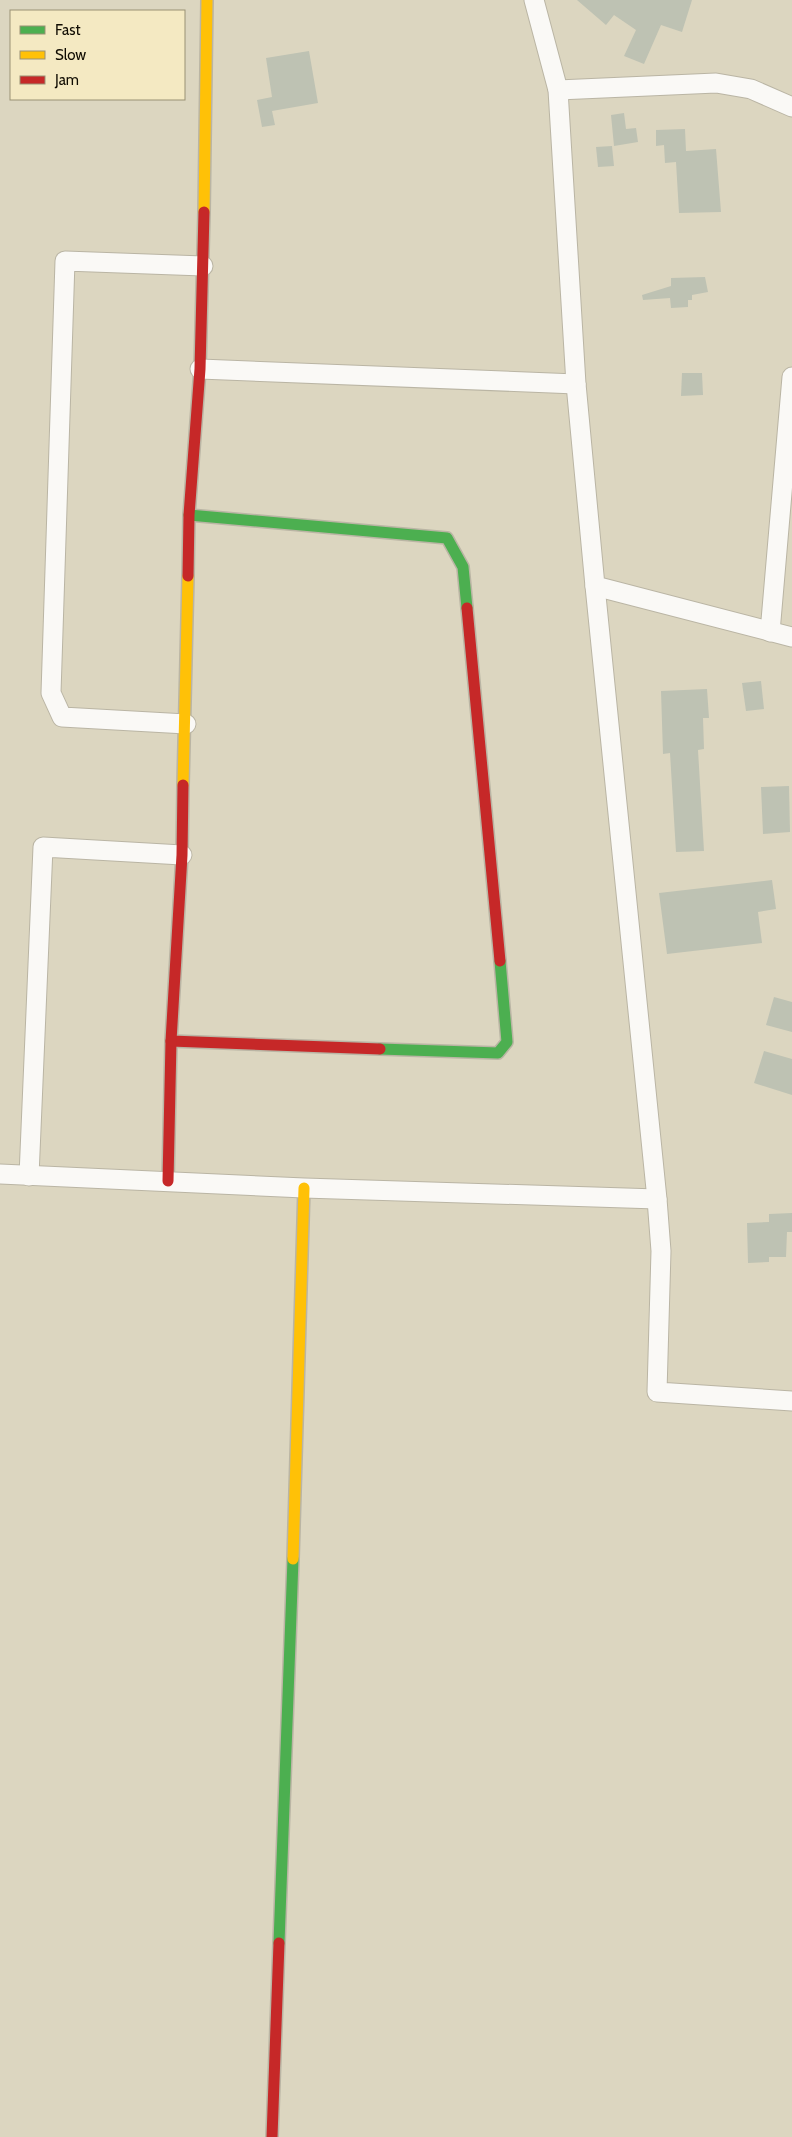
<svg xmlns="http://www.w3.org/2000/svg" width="792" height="2137" font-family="Cabin,sans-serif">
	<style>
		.building { fill: #bec2b3 }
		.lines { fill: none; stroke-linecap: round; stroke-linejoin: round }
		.street-casing { stroke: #bab5a4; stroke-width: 21 }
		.fast-casing { stroke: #bab5a4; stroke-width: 14 }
		.slow-casing { stroke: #bab5a4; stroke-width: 14 }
		.jam-casing { stroke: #bab5a4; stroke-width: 14 }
		.street { stroke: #faf9f6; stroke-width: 19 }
		.fast { stroke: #4caf50; stroke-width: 11 }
		.slow { stroke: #ffc107; stroke-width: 11 }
		.jam { stroke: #c62828; stroke-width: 11 }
	</style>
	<rect width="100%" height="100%" fill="#dcd6c0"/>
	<g class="building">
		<polygon points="577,0 692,0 682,32 661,25 644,64 624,56 636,30 614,15 606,25"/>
		<polygon points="309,51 318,103 272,111 275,125 262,127 257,100 272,97 266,58"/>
		<polygon points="624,113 626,129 636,128 638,142 614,146 611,115"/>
		<polygon points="685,129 686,151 716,149 721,212 679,213 676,162 665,163 664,145 656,146 656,130"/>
		<polygon points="612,146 614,166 598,167 596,147"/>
		<polygon points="705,277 708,292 692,295 692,300 688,300 688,307 671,308 670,298 643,300 642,295 671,286 671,278"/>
		<polygon points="682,373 702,373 703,395 681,396"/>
		<polygon points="761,681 764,709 746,711 742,683"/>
		<polygon points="707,689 709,718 703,718 704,749 698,750 704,851 676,852 670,753 663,754 661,691"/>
		<polygon points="789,786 790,832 763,834 761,787"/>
		<polygon points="772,880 776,909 758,912 762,943 667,954 659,893"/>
		<polygon points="774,997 792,1002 792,1032 766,1025"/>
		<polygon points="764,1051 792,1059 792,1095 754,1083"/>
		<polygon points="792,1213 792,1232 787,1232 786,1257 769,1257 769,1262 748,1263 747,1223 769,1222 769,1214"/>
	</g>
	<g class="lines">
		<g class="street-casing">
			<g id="street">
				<polyline points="534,0 558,90 576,384 595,586 792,637"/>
				<polyline points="558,90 716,83 751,89 792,107"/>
				<polyline points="200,369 576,384"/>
				<polyline points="595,586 657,1199 661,1251 657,1392 792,1401"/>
				<polyline points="770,632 792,377"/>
				<polyline points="186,724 62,717 51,693 65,261 203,266"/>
				<polyline points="0,1174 304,1188 657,1199"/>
				<polyline points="29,1176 43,847 182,855"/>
			</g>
		</g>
		<g class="fast-casing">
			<g id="fast">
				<polyline points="189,515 447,538 463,567 467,608"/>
				<polyline points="380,1049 498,1053 507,1042 500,961"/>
				<polyline points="279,1943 293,1559"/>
			</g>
		</g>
		<g class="slow-casing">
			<g id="slow">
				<polyline points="204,212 207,0"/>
				<polyline points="183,785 188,576"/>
				<polyline points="293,1559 304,1188"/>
			</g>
		</g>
		<g class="jam-casing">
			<g id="jam">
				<polyline points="188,576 189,515 200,369 204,212"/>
				<polyline points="467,608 500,961"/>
				<polyline points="171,1041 380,1049"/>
				<polyline points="168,1181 171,1041 182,855 183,785"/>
				<polyline points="272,2137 279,1943"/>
			</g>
		</g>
		<use href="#street" class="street"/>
		<use href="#fast" class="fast"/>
		<use href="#slow" class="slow"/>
		<use href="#jam" class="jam"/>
	</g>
	<rect x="10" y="10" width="175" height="90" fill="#f4e9c2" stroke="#999175"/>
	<rect x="20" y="26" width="25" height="8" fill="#4caf50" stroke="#999175"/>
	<text x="55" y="35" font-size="15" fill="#100c02">Fast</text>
	<rect x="20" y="51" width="25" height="8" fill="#ffc107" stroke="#999175"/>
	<text x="55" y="60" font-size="15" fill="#100c02">Slow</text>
	<rect x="20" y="76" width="25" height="8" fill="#c62828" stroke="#999175"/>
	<text x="55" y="85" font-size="15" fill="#100c02">Jam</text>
</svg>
